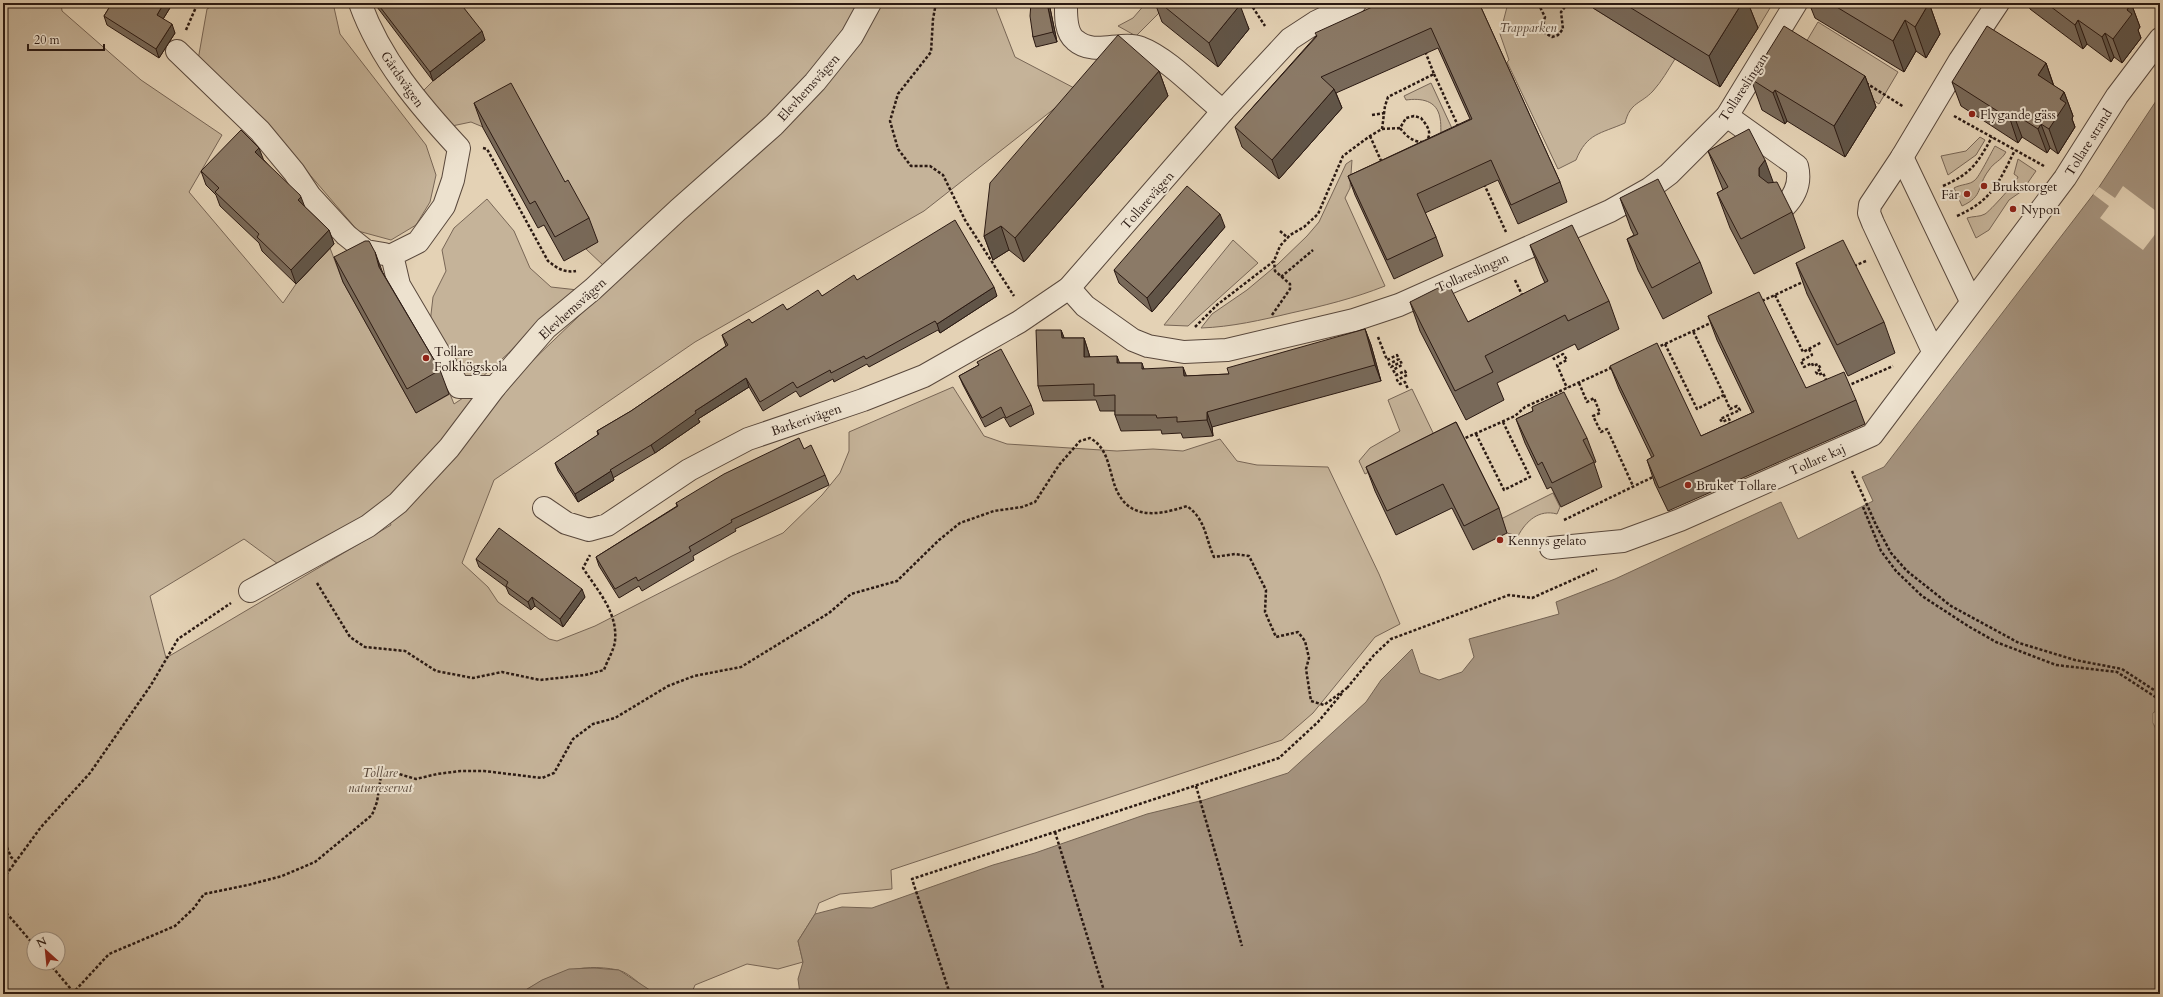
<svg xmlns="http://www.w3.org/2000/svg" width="2163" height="997" font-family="Cardo,serif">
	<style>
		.green { fill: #c5b399; stroke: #786656; fill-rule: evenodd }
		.water { fill: #a5937e; stroke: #746353 }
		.pier { fill: #e4d2b5 }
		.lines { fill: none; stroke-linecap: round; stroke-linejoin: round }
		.minor-casing { stroke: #59483c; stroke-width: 24 }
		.path { stroke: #2b1a13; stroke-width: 2.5; stroke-dasharray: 3 2; stroke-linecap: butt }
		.minor { stroke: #ede2cf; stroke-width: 22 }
		.wall { fill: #786959; stroke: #2b1a13 }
		.shaded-wall { fill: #615548; stroke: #2b1a13 }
		.building { fill: #8b7a67; stroke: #2b1a13 }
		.poi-dot { fill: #8f2418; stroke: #ede2cf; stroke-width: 1.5 }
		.labels { text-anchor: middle; stroke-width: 4; stroke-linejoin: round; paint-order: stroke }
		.park-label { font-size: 13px; font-style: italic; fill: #59483b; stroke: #ede2cf }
		.street-label { font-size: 13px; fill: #2b1a13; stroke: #ede2cf }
		.poi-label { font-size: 13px; fill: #2b1a13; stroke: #ede2cf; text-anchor: start }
	</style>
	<rect width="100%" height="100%" fill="#e4d2b5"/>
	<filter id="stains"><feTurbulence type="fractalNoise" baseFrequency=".005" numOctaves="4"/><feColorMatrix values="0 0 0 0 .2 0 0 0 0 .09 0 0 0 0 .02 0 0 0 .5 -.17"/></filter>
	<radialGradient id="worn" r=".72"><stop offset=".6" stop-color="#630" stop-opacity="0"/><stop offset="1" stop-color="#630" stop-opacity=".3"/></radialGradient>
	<g class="green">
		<path d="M3,3H61L62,11L141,80L222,135L189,192L283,303L296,284L330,248L343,282L416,413L450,394L454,404L466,396L502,390L605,291V267L586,249L597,242L520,107L483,127L471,122L452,126L423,91L433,81L456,3H994L1015,57L1078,90L924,211L695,342L494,480L462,563L488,587L498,602L549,639L557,641L595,626L732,556L783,533L822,495L840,473L849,451V432L953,387L984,436L1007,444L1117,451L1153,449L1183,451L1220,439L1237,461L1257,465L1328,467L1379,574L1400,624L1375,637L1313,713L1282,740L891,870L892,889L840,894L819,903L815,914L798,941L803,962L778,969L747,964L695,985C692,994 688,994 679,994C672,994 664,995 657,994C645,992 632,973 618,970C578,962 552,974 519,994H3ZM384,505L391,525L166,658L150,596L244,539L278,564ZM34,939H58V963H34Z"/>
		<polygon points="217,3 333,3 340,34 426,145 436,175 430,202 416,225 391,240 358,231 263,120 198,60 207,9"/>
		<polygon points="1146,3 1169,3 1136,36 1118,26 1133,18"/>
		<path d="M1508,3H1596L1593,8L1675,59C1668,70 1662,81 1653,91C1641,104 1630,102 1625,123C1600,134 1587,133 1576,160L1558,169L1507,62L1509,60L1500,34Z"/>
		<polygon points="1717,3 1773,3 1758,28"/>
		<polygon points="1818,22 1898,72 1879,104 1799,54"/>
		<path d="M1431,83L1456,137L1444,143C1439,132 1442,128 1440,118C1437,100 1421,98 1406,100L1404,96Z"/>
		<polygon points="1980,137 1985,140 1976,155 1948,175 1941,156 1966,151"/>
		<path d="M1995,146L2006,152C2001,161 1994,162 1989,170C1976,187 1984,196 1962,206L1954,188C1961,184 1970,185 1975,180C1979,177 1991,153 1995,146Z"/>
		<path d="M2018,159L2036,171L2022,191L2009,200L1989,230L1976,238L1967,218C1973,216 1980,217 1985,214C1990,211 2017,181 2018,177L2014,174Z"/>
		<path d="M1352,160L1350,188L1345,198L1385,286C1355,298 1323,306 1291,313C1262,320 1231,327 1201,328L1212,314L1247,290L1278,264L1307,236L1319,222L1346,164Z"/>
		<polygon points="487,199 514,231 530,268 551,287 578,290 480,379 464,380 430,323 433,297 446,271 442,250 454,228"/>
		<polygon points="1233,240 1258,263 1188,326 1164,325"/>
		<polygon points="1412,389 1436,439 1365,474 1359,461 1370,448 1400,431 1388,400"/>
		<path d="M1553,493L1560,507L1557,514C1539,509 1526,521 1518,536L1507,533L1501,519Z"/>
	</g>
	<g class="water">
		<polygon points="2160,95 2160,708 2153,713 2153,723 2160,737 2160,994 800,994 798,979 803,962 798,941 815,914 842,907 872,908 993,865 1035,853 1147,814 1204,800 1288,773 1366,702 1381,680 1412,649 1420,673 1439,680 1462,672 1474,657 1469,639 1559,614 1556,602 1615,579 1781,502 1798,539 1873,501 1862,477 1884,467 2099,187"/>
		<polygon points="594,968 619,970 656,994 519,994 542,980 569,969"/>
	</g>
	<polygon class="pier" points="2123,186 2160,214 2160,228 2143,250 2100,218 2109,206 2093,194 2099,187 2115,198"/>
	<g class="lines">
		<g class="minor-casing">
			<g id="minor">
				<path d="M360,3C380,59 419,105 459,148L453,180L444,206L418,242L392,255L399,285L459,387H495L546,328L593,289L678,210L774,125L815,82L852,36L870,3"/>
				<path d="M1066,3C1066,15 1065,32 1075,40C1094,57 1121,40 1141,48C1168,58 1200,93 1223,111"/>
				<polyline points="177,51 260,131 294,172 310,196 346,235 366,251 384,254"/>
				<path d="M1727,116L1797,166C1801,182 1795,196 1784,207"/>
				<polyline points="1902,157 1971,301"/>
				<polyline points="1069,288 1085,306 1133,340 1148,346 1184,352 1227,350 1354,320 1399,305 1610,211 1649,189 1669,174 1727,116 1796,3"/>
				<polyline points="1933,351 1873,223 1869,213 1870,205 1902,157 1960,60 1998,3"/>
				<polyline points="544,508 566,523 589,530 607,525 689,470 748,439 863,400 924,376 1019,322 1069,288 1223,111 1290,39 1316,22 1355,3"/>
				<polyline points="1551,548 1623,541 1680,520 1872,435 2065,178 2117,96 2160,39"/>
				<polyline points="250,591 368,526 398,503 449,448 495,387"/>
			</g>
		</g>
		<g class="path">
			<polyline points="936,3 933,19 931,52 898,94 890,121 898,149 911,166 930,166 943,175 965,220 1014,296"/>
			<polyline points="1250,3 1265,26"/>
			<polyline points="1538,3 1545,17 1543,26 1545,33 1552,37 1558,35 1563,29 1561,12 1568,3"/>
			<polyline points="1749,3 1753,5 1754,3"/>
			<polyline points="186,30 196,7 195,3"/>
			<polyline points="1434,74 1459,128"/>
			<polyline points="1866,83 1904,107"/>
			<polyline points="1372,115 1385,113"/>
			<polyline points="1954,116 2044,166"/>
			<path d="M1382,129L1400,128L1406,118L1414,116L1421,118C1427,126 1433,132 1426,142C1414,143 1407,137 1400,128"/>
			<polyline points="1370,136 1382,163"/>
			<path d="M483,148L487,149L548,261C557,268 564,273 576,271"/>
			<polyline points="1484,184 1506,232"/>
			<path d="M1943,186C1972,173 1977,164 1992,137"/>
			<path d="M1957,216C1992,200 1998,184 2015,150"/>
			<polyline points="1280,231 1288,238"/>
			<polyline points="1854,266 1866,261"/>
			<polyline points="1281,277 1313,250"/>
			<polyline points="1515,280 1523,297"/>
			<polyline points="1775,295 1803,352 1822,342"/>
			<polyline points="1762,301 1805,281"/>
			<polyline points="1272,315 1290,289 1290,284 1275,271 1274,261"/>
			<polyline points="1195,327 1217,305 1274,261 1280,246 1290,235 1304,227 1318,214 1343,156 1370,136 1382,129 1385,106 1388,97 1434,74 1425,51"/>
			<polyline points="1378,337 1387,360 1397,355 1399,359 1389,364 1391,367 1401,362 1402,365 1393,370 1396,375 1405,371 1407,375 1397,380 1400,384 1405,382 1408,389"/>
			<polyline points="1665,344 1697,409 1724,395 1693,331"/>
			<polyline points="1656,348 1713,322"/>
			<polyline points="1809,349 1812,355 1801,361 1804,367 1812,363 1813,366 1818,364 1821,369 1816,372 1818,375 1823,373 1827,382"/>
			<polyline points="1551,353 1554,359 1563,354 1567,360 1557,365 1567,388"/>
			<polyline points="1579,383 1587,402 1594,398 1600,413 1593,416 1601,432 1607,429 1633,486"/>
			<polyline points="1847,386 1893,366"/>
			<polyline points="1724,395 1730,409 1737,406 1740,410 1720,419 1722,422 1729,419 1731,423 1728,424"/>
			<polyline points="1476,434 1504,490 1530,477 1503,422"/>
			<polyline points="1461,440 1515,416 1525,407 1613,367"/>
			<polyline points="1852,471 1876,525 1891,553 1907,571 1951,606 2019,643 2075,660 2122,669 2160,694"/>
			<polyline points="1863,507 1881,551 1896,571 1922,596 1968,626 1996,642 2056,665 2117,672 2160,700"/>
			<polyline points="1564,520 1655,476"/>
			<path d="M317,583L350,637L365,647L405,651L436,671L473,678L502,672L540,680L585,675L604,670C607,661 614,650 615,641C618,612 597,590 583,568L590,555"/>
			<polyline points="1347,688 1374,655 1391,639 1509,595 1532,598 1597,569"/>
			<polyline points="1196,786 1242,946"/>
			<polyline points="1055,832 1105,994"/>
			<polyline points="3,838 11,857 16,862"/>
			<polyline points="3,879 41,827 90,773 151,685 178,639 231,603"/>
			<polyline points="3,909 34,945"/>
			<polyline points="49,963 75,994"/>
			<path d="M72,994L109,954L175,926L194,908L204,894L248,885L282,876L315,862L372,815L377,802L382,769L416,779L437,774L461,771H484L542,778L554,773L573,739L593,724L615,718L668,686L694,676L741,667L829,613L851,594L897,581L939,540L960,523L994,511L1022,507L1035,502L1059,465L1080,441L1090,438C1106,447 1108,463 1113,480C1124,520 1154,517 1187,506C1206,520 1205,537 1214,557L1235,554L1249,556L1266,590L1265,612L1276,637L1298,632L1305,641L1309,658L1306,669L1311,701L1324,705L1347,688"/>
			<polyline points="950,994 912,879 1279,758 1318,722 1343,692"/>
		</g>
		<use href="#minor" class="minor"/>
	</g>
	<g class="wall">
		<polygon points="112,3 173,3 163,19 175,33 159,58 107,25 104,16"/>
		<polygon points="374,3 460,3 485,40 433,81"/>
		<polygon points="1031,3 1049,3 1057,42 1036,47 1033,37"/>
		<polygon points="1155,3 1237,3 1249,29 1218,67 1162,22"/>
		<polygon points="1479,3 1560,182 1567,202 1518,224 1498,180 1425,213 1436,237 1443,256 1394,279 1355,195 1348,176 1470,119 1438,48 1336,93 1342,108 1279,179 1242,147 1235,127 1316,36"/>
		<polygon points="1591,3 1748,3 1758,28 1720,87 1593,8"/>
		<polygon points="1809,3 1929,3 1940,34 1926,58 1916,51 1904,72 1815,18"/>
		<polygon points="2028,3 2131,3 2140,27 2138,30 2141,38 2122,63 2114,57 2111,62 2087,44 2083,49 2030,9"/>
		<polygon points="2046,63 2054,86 2064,92 2073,116 2072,119 2075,127 2058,154 2050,148 2047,153 2022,137 2018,143 1961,106 1952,82"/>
		<polygon points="1159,71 1168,96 1024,262 1009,250 993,260 984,236"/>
		<polygon points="1865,76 1876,107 1845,157 1787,121 1785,124 1762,110 1751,79"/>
		<polygon points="474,103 565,182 589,218 598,242 564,261 544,225 538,228 483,128"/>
		<polygon points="1708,151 1773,183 1792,212 1805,248 1754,274 1730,228 1717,193 1723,190"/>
		<polygon points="264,160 305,207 329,230 334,244 296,284 262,251 259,243 220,206 216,195 206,185 201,171"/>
		<polygon points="1620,198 1700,262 1712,293 1663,319 1638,270 1627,239 1634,235 1631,229"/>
		<polygon points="1225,227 1152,312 1119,283 1114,270"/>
		<polygon points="1530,245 1609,301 1619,329 1578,350 1575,344 1497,383 1504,400 1466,420 1420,331 1410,302 1468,322 1545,283 1541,274"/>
		<polygon points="334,257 383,273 440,370 449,394 416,413 343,282"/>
		<polygon points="1796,263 1884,322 1895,353 1848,376 1807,294"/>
		<polygon points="857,280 997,296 940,333 938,330 869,367 867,364 834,382 833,379 800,397 796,391 763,411 749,387 698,419 700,422 655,453 613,478 614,480 578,502 558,471 555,463 598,435 597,431 631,411 726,346 722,335 752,323 822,296"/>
		<polygon points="1708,316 1806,388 1856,400 1865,424 1668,511 1655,484 1647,460 1652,458 1619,389 1610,366 1701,436 1752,413 1717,340"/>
		<polygon points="1365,329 1371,345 1381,381 1212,427 1213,436 1183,438 1181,433 1162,434 1161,430 1121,431 1115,415 1115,411 1100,411 1096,400 1043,401 1038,386 1061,330 1064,338 1084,338 1089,354 1090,357 1119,363 1142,363 1144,369 1187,376 1229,374"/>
		<polygon points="977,362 1031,405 1034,414 1010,427 1004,417 985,427 963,385 959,376 979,365"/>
		<polygon points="1532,407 1587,438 1596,462 1594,463 1602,487 1561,507 1551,487 1547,489 1525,443 1516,419 1533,411"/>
		<polygon points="1456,422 1499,508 1507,533 1473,550 1452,508 1396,535 1375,491 1366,467"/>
		<polygon points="825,475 829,485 735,529 736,531 693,556 694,560 642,591 639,586 619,598 599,566 596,557 677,506 676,503"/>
		<polygon points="476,559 585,597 563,627 535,606 531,610 509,594 506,587 479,567"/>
	</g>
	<g class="shaded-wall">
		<polygon points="164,3 173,3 160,24 157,15"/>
		<polygon points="1047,3 1049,3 1057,42 1053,32"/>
		<polygon points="1742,3 1748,3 1758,28 1720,87 1709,56"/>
		<polygon points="1929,3 1940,34 1926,58 1915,27"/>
		<polygon points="2131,3 2140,27 2138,30 2141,38 2122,63 2113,39 2127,10"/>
		<polygon points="1240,5 1249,29 1218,67 1209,43"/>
		<polygon points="1905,20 1916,51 1904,72 1893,41"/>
		<polygon points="2078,20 2087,44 2083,49 2075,25"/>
		<polygon points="172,24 175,33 159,58 156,49"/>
		<polygon points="482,31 485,40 433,81 430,72"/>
		<polygon points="2105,33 2114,57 2111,62 2102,37"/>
		<polygon points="2046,63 2054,87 2038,75"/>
		<polygon points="1159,71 1168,96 1024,262 1015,238"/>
		<polygon points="1865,76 1876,107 1845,157 1834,126"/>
		<polygon points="1334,89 1342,108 1279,179 1272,160"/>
		<polygon points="1775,90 1787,121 1785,124 1773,93"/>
		<polygon points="2064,92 2073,116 2072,119 2075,127 2058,154 2049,129 2060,99"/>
		<polygon points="2013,113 2022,137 2018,143 2010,119"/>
		<polygon points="2041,124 2050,148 2047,153 2038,129"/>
		<polygon points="259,148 264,161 255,152"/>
		<polygon points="1765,160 1778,195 1759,176 1759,168"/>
		<polygon points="301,197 306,210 298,200"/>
		<polygon points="1220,214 1225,227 1152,312 1147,298"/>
		<polygon points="1001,226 1009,250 993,260 984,236"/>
		<polygon points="329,230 334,244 296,284 291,270"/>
		<polygon points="375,252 384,276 379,267"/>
		<polygon points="994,287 997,296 940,333 937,324"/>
		<polygon points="1365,329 1371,345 1381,381 1375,365"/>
		<polygon points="1061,330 1067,345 1062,338"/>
		<polygon points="1084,338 1089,354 1090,373 1084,357"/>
		<polygon points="1117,356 1123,372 1117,363"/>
		<polygon points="1183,367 1189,382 1184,376"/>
		<polygon points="746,378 749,387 698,419 700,422 655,453 651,445 695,411"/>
		<polygon points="1207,412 1212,427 1213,436 1207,420"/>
		<polygon points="611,471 614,480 578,502 575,494"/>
		<polygon points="582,589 585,597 563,627 560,619"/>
		<polygon points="532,597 535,606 531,610 528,602"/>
	</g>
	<g class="building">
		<polygon points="112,3 164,3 157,15 172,24 156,49 104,16"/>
		<polygon points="377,3 460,3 482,31 430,72"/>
		<polygon points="1031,3 1047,3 1053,32 1033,37 1030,16"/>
		<polygon points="1160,3 1237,3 1240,5 1209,43"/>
		<polygon points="1381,3 1479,3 1560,182 1511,205 1491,160 1417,194 1436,237 1387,260 1348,176 1472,119 1431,28 1321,77 1334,89 1272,160 1235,127 1317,36 1315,33"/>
		<polygon points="1623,3 1742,3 1709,56"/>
		<polygon points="1830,3 1929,3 1915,27 1905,20 1893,41"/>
		<polygon points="2046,3 2131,3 2127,10 2132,14 2113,39 2105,33 2102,37 2078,20 2075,25"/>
		<polygon points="1784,26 1865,76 1834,126 1775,90 1773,93 1751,79"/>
		<polygon points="1987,26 2046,63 2038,75 2064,92 2060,99 2066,103 2049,129 2041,124 2038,129 2013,113 2010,119 1952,82"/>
		<polygon points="1118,35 1159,71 1015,238 1001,226 984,236 990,183"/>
		<polygon points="511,83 565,182 568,180 589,218 555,237 535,201 530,204 474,103"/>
		<polygon points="1749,129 1765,160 1759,168 1759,176 1768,183 1777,182 1792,212 1741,239 1717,193 1728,187 1708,151"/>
		<polygon points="241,130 259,148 255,152 300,195 301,197 298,200 329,230 291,270 257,237 259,234 215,192 219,188 201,171"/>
		<polygon points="1658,179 1700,262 1652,288 1627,239 1638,234 1620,198"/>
		<polygon points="1187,186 1220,214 1147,298 1114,270"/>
		<polygon points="955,220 994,287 937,324 935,321 866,359 864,356 831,373 830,370 797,388 793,382 760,402 746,378 695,411 696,413 651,445 610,470 611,471 575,494 555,463 599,434 597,431 631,411 728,345 722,335 749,319 752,323 783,304 787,310 818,290 822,296 854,275 857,280"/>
		<polygon points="1572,225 1609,301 1568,321 1565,315 1485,356 1493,372 1455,391 1410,302 1448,283 1468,322 1548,281 1530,245"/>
		<polygon points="1843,240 1884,322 1837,345 1796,263"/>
		<polygon points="365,241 369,241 375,252 379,267 440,370 407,389 334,257"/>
		<polygon points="1759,292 1806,388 1844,372 1856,400 1659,488 1647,460 1654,456 1610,366 1657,343 1701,436 1754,412 1708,316"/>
		<polygon points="1365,329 1375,365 1207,412 1207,420 1177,422 1177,417 1157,418 1156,415 1115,415 1115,395 1094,396 1094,384 1038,386 1036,330 1061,330 1062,338 1084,338 1084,357 1117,356 1117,363 1142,363 1142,369 1183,367 1184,376 1229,374 1227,368"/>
		<polygon points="1001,349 1031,405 1006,418 1001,407 982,418 959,376 979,365 977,362"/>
		<polygon points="1564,392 1587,438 1583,440 1594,462 1552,483 1542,462 1538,465 1516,419 1533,411 1532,407"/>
		<polygon points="1456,422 1499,508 1464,526 1443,484 1387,511 1366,467"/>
		<polygon points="799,438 804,449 811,445 825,475 731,520 732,522 689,547 691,551 638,581 636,577 615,589 596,557 678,506 676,503 724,474"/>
		<polygon points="499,528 582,589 560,619 532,597 528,602 506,586 508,582 476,559"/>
	</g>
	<g class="poi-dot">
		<circle cx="1972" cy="114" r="4"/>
		<circle cx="1984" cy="186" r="4"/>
		<circle cx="1967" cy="194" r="4"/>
		<circle cx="2013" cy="209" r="4"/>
		<circle cx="426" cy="358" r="4"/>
		<circle cx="1688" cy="485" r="4"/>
		<circle cx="1500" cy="540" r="4"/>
	</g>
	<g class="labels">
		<g class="park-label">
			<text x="1528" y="32">Trapparken</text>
			<text x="380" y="777">Tollare<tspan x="380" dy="15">naturreservat</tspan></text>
		</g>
		<g class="street-label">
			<text transform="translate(403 79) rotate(55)" y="5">Gårdsvägen</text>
			<text transform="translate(808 87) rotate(-48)" y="5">Elevhemsvägen</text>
			<text transform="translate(1743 87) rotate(-57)" y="5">Tollareslingan</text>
			<text transform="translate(2088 142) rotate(-58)" y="5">Tollare strand</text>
			<text transform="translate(1147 200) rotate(-49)" y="5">Tollarevägen</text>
			<text transform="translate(1472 272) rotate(-24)" y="5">Tollareslingan</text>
			<text transform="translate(572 308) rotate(-42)" y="5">Elevhemsvägen</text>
			<text transform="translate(806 419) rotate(-19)" y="5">Barkerivägen</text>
			<text transform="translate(1817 459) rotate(-24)" y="5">Tollare kaj</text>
		</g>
		<g class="poi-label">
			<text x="1980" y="119">Flygande gäss</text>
			<text x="1992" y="191">Brukstorget</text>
			<text x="1959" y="199" text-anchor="end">Får</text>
			<text x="2021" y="214">Nypon</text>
			<text x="434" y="356">Tollare<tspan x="434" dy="15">Folkhögskola</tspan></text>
			<text x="1696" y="490">Bruket Tollare</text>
			<text x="1508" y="545">Kennys gelato</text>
		</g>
	</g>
	<rect width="2163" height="997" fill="none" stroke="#e4d2b5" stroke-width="16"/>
	<rect x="4" y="4" width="2155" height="989" fill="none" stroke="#2b1a13" stroke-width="2"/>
	<rect x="8" y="8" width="2147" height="981" fill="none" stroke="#2b1a13"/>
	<g transform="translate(46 951) rotate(333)"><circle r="19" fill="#ede2cf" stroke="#9f9284"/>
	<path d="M0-3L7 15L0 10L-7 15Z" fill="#8f2418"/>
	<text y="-6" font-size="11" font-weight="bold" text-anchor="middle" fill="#2b1a13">N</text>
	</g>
	<path d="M28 44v6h76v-6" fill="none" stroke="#2b1a13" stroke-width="2"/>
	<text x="34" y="44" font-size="12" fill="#2b1a13" stroke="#ede2cf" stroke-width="3" paint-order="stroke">20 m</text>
	<rect width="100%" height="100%" filter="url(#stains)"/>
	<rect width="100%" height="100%" fill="url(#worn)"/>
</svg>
